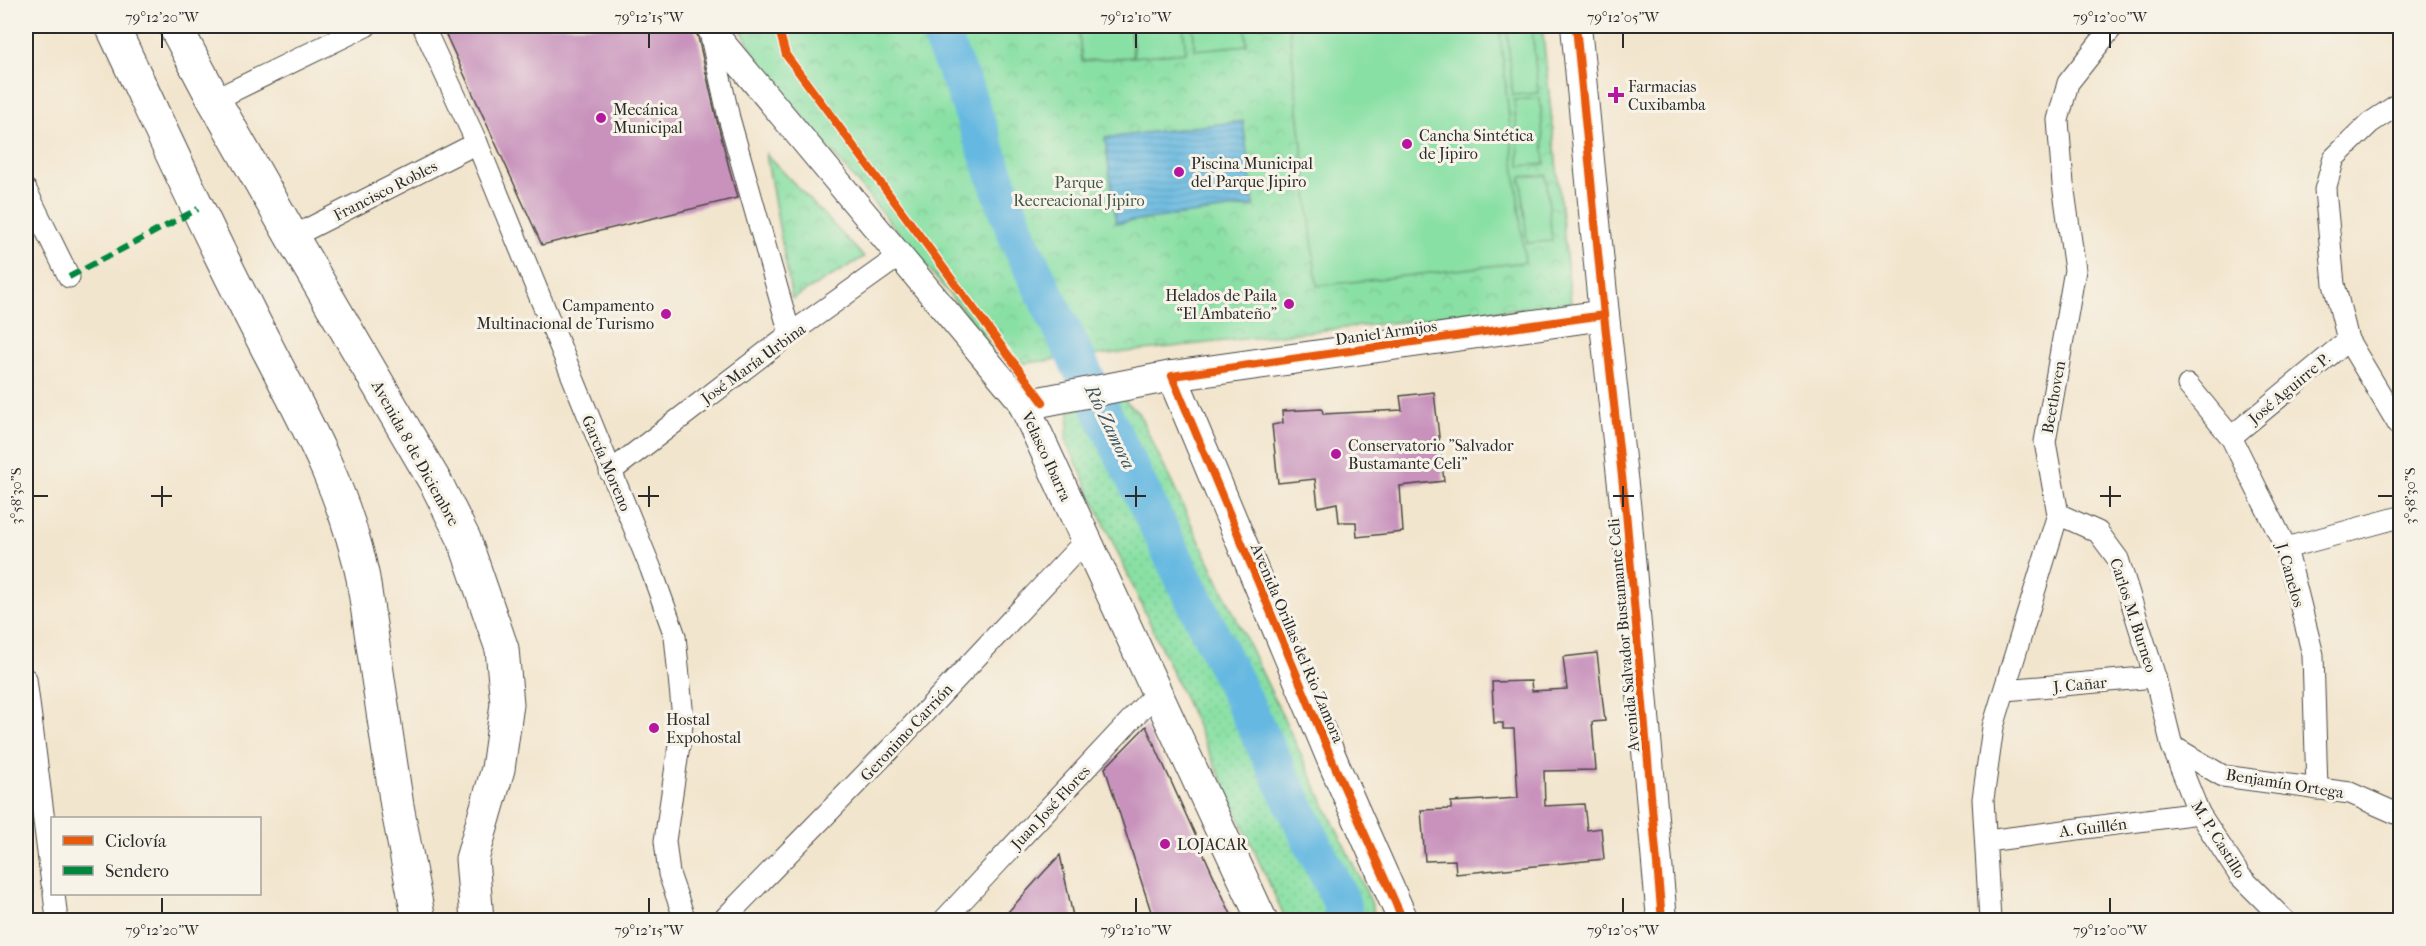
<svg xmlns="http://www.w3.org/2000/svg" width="2426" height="946" font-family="'IM FELL French Canon',serif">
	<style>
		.grass { fill: url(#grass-dots); stroke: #5a8668; stroke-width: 1.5 }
		.park { fill: url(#park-crowns); stroke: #5a8668; stroke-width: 1.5 }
		.pitch { fill: #89e0a4; stroke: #5a8668; stroke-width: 1.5 }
		.water { fill: url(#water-rules); stroke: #487286; stroke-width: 1.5 }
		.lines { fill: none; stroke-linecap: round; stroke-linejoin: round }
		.river { stroke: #65b8e1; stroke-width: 38 }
		.building { fill: #c892bc }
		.minor-casing { stroke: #494743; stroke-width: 23 }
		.tertiary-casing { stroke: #494743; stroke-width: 28 }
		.secondary-casing { stroke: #494743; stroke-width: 32 }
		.trunk-casing { stroke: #494743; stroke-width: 35 }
		.minor { stroke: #fff; stroke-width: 21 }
		.tertiary { stroke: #fff; stroke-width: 26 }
		.secondary { stroke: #fff; stroke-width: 30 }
		.trunk { stroke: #fff; stroke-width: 33 }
		.quiet { stroke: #00873e; stroke-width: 6; stroke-dasharray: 12 6; stroke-linecap: butt }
		.cycleway-casing { stroke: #f7f3e8; stroke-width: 11 }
		.cycleway { stroke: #e8590c; stroke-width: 8 }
		.ticks { fill: none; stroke: #2b2b2b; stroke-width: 2 }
		.poi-dot { fill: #b5179e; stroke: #f7f3e8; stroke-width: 2 }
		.labels { text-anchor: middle; stroke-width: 6; stroke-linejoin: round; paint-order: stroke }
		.poi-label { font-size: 16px; fill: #2b2b2b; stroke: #f7f3e8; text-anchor: start }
		.park-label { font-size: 16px; fill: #425849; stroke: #f7f3e8 }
		.street-label { font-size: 16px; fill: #2b2b2b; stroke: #f7f3e8 }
		.water-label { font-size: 18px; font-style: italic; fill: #3c5562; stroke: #f7f3e8 }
		.neatline { fill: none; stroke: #2b2b2b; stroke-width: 2 }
		.ticks-label { font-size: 15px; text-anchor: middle; fill: #2b2b2b }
	</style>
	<defs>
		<pattern id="grass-dots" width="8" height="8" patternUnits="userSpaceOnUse" patternTransform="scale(1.5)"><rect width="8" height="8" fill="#89e0a4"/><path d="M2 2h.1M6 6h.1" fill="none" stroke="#76c08d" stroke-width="1.8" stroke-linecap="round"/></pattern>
		<pattern id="park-crowns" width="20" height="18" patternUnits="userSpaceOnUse" patternTransform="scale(1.5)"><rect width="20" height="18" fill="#89e0a4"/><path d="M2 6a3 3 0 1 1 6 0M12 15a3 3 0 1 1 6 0" fill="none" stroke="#76c08d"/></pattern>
		<pattern id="water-rules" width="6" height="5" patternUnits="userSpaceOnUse" patternTransform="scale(1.5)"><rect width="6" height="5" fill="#65b8e1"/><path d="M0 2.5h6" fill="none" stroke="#5396b7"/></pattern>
	</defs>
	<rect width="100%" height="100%" fill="#f7f3e8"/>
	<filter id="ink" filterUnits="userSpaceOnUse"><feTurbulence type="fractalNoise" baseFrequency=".0167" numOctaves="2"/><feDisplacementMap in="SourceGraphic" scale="12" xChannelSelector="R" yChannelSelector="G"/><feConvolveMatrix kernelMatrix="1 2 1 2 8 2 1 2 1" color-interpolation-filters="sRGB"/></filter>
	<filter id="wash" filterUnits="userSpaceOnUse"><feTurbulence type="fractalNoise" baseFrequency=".008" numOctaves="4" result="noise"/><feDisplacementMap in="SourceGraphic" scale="24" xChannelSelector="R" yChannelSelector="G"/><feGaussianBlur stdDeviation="1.35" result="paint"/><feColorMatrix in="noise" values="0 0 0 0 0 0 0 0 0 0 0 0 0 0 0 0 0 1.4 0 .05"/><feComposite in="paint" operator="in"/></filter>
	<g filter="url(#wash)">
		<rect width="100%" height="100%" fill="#f2e5cd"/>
		<polygon class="grass" points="1119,394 1139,414 1371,902 1376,920 1286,920 1066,440 1070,411"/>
		<g class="park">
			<polygon points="739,26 1542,26 1571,303 1008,365 761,66"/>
			<polygon points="766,154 864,257 792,299"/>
		</g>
		<g class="pitch">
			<polygon points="1078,26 1130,26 1133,57 1082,61"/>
			<polygon points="1131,26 1183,26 1186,52 1134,57"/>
			<polygon points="1193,26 1245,26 1247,45 1195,50"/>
			<polygon points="1289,26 1499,26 1525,262 1317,286"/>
			<polygon points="1532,27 1538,93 1513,95 1507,29"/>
			<polygon points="1540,98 1545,164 1520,166 1514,100"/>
			<polygon points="1546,175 1552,241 1527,243 1521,177"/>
		</g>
		<polygon class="water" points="1243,121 1254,206 1116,223 1105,138"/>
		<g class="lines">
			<polyline class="river" points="936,26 964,88 1019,241 1340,899 1345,920"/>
		</g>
		<g id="blocks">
			<g class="building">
				<polygon points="442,26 693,26 698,37 717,121 737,198 542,245"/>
				<polygon points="1434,392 1444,481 1400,486 1403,532 1357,537 1356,522 1339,522 1337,503 1318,507 1315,479 1278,483 1272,425 1283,423 1282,411 1322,409 1323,414 1402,410 1400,396"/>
				<polygon points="1597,653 1605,721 1592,722 1596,770 1544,771 1545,806 1584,804 1587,830 1601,828 1604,859 1456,874 1455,860 1425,861 1421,810 1451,809 1451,802 1518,798 1514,729 1503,729 1503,723 1494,723 1492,682 1531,681 1532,691 1567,689 1563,657"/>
				<polygon points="1146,726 1234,921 1154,921 1105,768"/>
				<polygon points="1060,855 1074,921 1000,921 1044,872"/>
			</g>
		</g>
	</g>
	<g filter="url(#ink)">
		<use href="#blocks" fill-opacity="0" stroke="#494743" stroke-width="1.5"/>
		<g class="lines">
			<g class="minor-casing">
				<g id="minor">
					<polyline points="423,26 477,143 651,569 675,636 683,718 665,841 669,874 685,920"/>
					<polyline points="709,28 729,118 790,334"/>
					<polyline points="214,100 366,26"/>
					<polyline points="2400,103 2370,123 2334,158 2325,190 2334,284 2348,340 2400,427"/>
					<polyline points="26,190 69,277"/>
					<polyline points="292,237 477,143"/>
					<polyline points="2188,385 2231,437 2286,548 2313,655 2317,789"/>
					<polyline points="2231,437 2348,340"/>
					<polyline points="610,472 790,334 898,257"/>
					<polyline points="2058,514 2098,532 2118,559 2155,677 2172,746 2199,813 2240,876 2284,920"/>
					<polyline points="2286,548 2400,517"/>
					<polyline points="26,679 52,884"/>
					<polyline points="2005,690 2155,677"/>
					<polyline points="2172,746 2223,776 2350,793 2400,815"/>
					<polyline points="1987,841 2199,813"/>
					<polyline points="54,894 57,920"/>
					<polyline points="723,920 894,745 1086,540"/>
					<polyline points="944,920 1156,693"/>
					<polyline points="1990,920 1983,799 1993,727 2058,514 2045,442 2075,270 2063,184 2058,120 2068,83 2113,26"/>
				</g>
			</g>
			<g class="tertiary-casing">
				<polyline id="tertiary" points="708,26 1024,405"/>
			</g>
			<g class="secondary-casing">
				<g id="secondary">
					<polyline points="1576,26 1604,315 1626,512 1662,920"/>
					<polyline points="1172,376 1336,769 1403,920"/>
					<polyline points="1262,920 1024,405 1172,376 1604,315"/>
				</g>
			</g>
			<g class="trunk-casing">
				<g id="trunk">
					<path d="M112,26C156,119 198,212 245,304C290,396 342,476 363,578L397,806L419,920"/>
					<polyline points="175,26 214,100 292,237 437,485 464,539 502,649 507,704 498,769 472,859 477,920"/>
				</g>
			</g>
			<use href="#minor" class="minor"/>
			<use href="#tertiary" class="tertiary"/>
			<use href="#secondary" class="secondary"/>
			<use href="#trunk" class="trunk"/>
			<g class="quiet">
				<polyline points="69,277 198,209"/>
				<polyline points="2396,812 2400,801"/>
			</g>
			<g class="cycleway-casing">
				<g id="cycleway">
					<polyline points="778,26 786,55 1043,402"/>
					<polyline points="1576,26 1604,315 1626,512 1662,920"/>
					<polyline points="1403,920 1336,769 1172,376 1604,315"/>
				</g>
			</g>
			<use href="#cycleway" class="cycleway"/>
		</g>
	</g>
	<path class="ticks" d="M162,33V48M649,33V48M1136,33V48M1623,33V48M2110,33V48M162,486V507M649,486V507M1136,486V507M1623,486V507M2110,486V507M33,496H48M151,496H172M638,496H659M1125,496H1146M1613,496H1634M2100,496H2121M2378,496H2393M162,898V913M649,898V913M1136,898V913M1623,898V913M2110,898V913"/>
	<g class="poi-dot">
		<path d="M1613 86h6v6h6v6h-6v6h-6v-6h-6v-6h6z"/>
		<circle cx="601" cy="118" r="6"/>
		<circle cx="1407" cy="144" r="6"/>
		<circle cx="1179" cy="172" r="6"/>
		<circle cx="1289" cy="304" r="6"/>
		<circle cx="666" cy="314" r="6"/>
		<circle cx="1336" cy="454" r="6"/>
		<circle cx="654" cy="728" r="6"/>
		<circle cx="1165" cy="844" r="6"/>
	</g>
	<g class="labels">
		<g class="poi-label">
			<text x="1628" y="92">Farmacias<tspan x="1628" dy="18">Cuxibamba</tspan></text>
			<text x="613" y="115">Mecánica<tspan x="613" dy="18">Municipal</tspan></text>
			<text x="1419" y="141">Cancha Sintética<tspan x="1419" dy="18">de Jipiro</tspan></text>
			<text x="1191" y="169">Piscina Municipal<tspan x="1191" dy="18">del Parque Jipiro</tspan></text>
			<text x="1277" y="301" text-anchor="end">Helados de Paila<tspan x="1277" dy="18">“El Ambateño”</tspan></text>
			<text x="654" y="311" text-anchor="end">Campamento<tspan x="654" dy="18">Multinacional de Turismo</tspan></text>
			<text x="1348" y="451">Conservatorio "Salvador<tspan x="1348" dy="18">Bustamante Celi"</tspan></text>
			<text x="666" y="725">Hostal<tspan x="666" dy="18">Expohostal</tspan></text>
			<text x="1177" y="850">LOJACAR</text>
		</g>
		<g class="park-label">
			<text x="1079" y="188">Parque<tspan x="1079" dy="18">Recreacional Jipiro</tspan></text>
		</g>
		<g class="street-label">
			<text transform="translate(385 190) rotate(-27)" y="6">Francisco Robles</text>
			<text transform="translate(1386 332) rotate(-8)" y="6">Daniel Armijos</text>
			<text transform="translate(753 363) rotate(-36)" y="6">José María Urbina</text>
			<text transform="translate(2289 388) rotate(-40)" y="6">José Aguirre P.</text>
			<text transform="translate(2053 397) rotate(-80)" y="6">Beethoven</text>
			<text transform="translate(416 453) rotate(61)" y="6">Avenida 8 de Diciembre</text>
			<text transform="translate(1047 456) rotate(65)" y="6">Velasco Ibarra</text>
			<text transform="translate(607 463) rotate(67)" y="6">García Moreno</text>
			<text transform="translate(2291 575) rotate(74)" y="6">J. Canelos</text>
			<text transform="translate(2134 615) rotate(72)" y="6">Carlos M. Burneo</text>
			<text transform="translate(1623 635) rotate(-95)" y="6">Avenida Salvador Bustamante Celi</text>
			<text transform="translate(1298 643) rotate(67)" y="6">Avenida Orillas del Rio Zamora</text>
			<text transform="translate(2080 684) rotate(-5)" y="6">J. Cañar</text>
			<text transform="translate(906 732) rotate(-47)" y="6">Geronimo Carrión</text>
			<text transform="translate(2285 783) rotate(9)" y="6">Benjamín Ortega</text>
			<text transform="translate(1050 807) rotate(-47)" y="6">Juan José Flores</text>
			<text transform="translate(2093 827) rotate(-7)" y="6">A. Guillén</text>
			<text transform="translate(2219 839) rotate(58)" y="6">M. P. Castillo</text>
		</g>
		<g class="water-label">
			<text transform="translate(1110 427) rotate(64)" y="6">Río Zamora</text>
		</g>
	</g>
	<rect width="2426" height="946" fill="none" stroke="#f7f3e8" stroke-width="66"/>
	<rect x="51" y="817" width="210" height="78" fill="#f7f3e8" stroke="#a5a39c" stroke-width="1.5"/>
	<rect x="63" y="836" width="30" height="9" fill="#e8590c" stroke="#a5a39c" stroke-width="1.5"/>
	<text x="105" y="847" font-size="18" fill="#2b2b2b">Ciclovía</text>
	<rect x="63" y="866" width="30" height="9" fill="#00873e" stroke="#a5a39c" stroke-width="1.5"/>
	<text x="105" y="877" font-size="18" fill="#2b2b2b">Sendero</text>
	<rect x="33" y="33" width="2360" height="880" class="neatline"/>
	<g class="ticks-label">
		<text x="162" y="22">79°12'20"W</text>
		<text x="649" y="22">79°12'15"W</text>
		<text x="1136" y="22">79°12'10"W</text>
		<text x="1623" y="22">79°12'05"W</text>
		<text x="2110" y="22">79°12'00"W</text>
		<text transform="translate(16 496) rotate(-90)" y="5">3°58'30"S</text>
		<text transform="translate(2410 496) rotate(-90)" y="5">3°58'30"S</text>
		<text x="162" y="935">79°12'20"W</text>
		<text x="649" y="935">79°12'15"W</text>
		<text x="1136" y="935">79°12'10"W</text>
		<text x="1623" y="935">79°12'05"W</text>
		<text x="2110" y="935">79°12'00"W</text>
	</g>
</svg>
